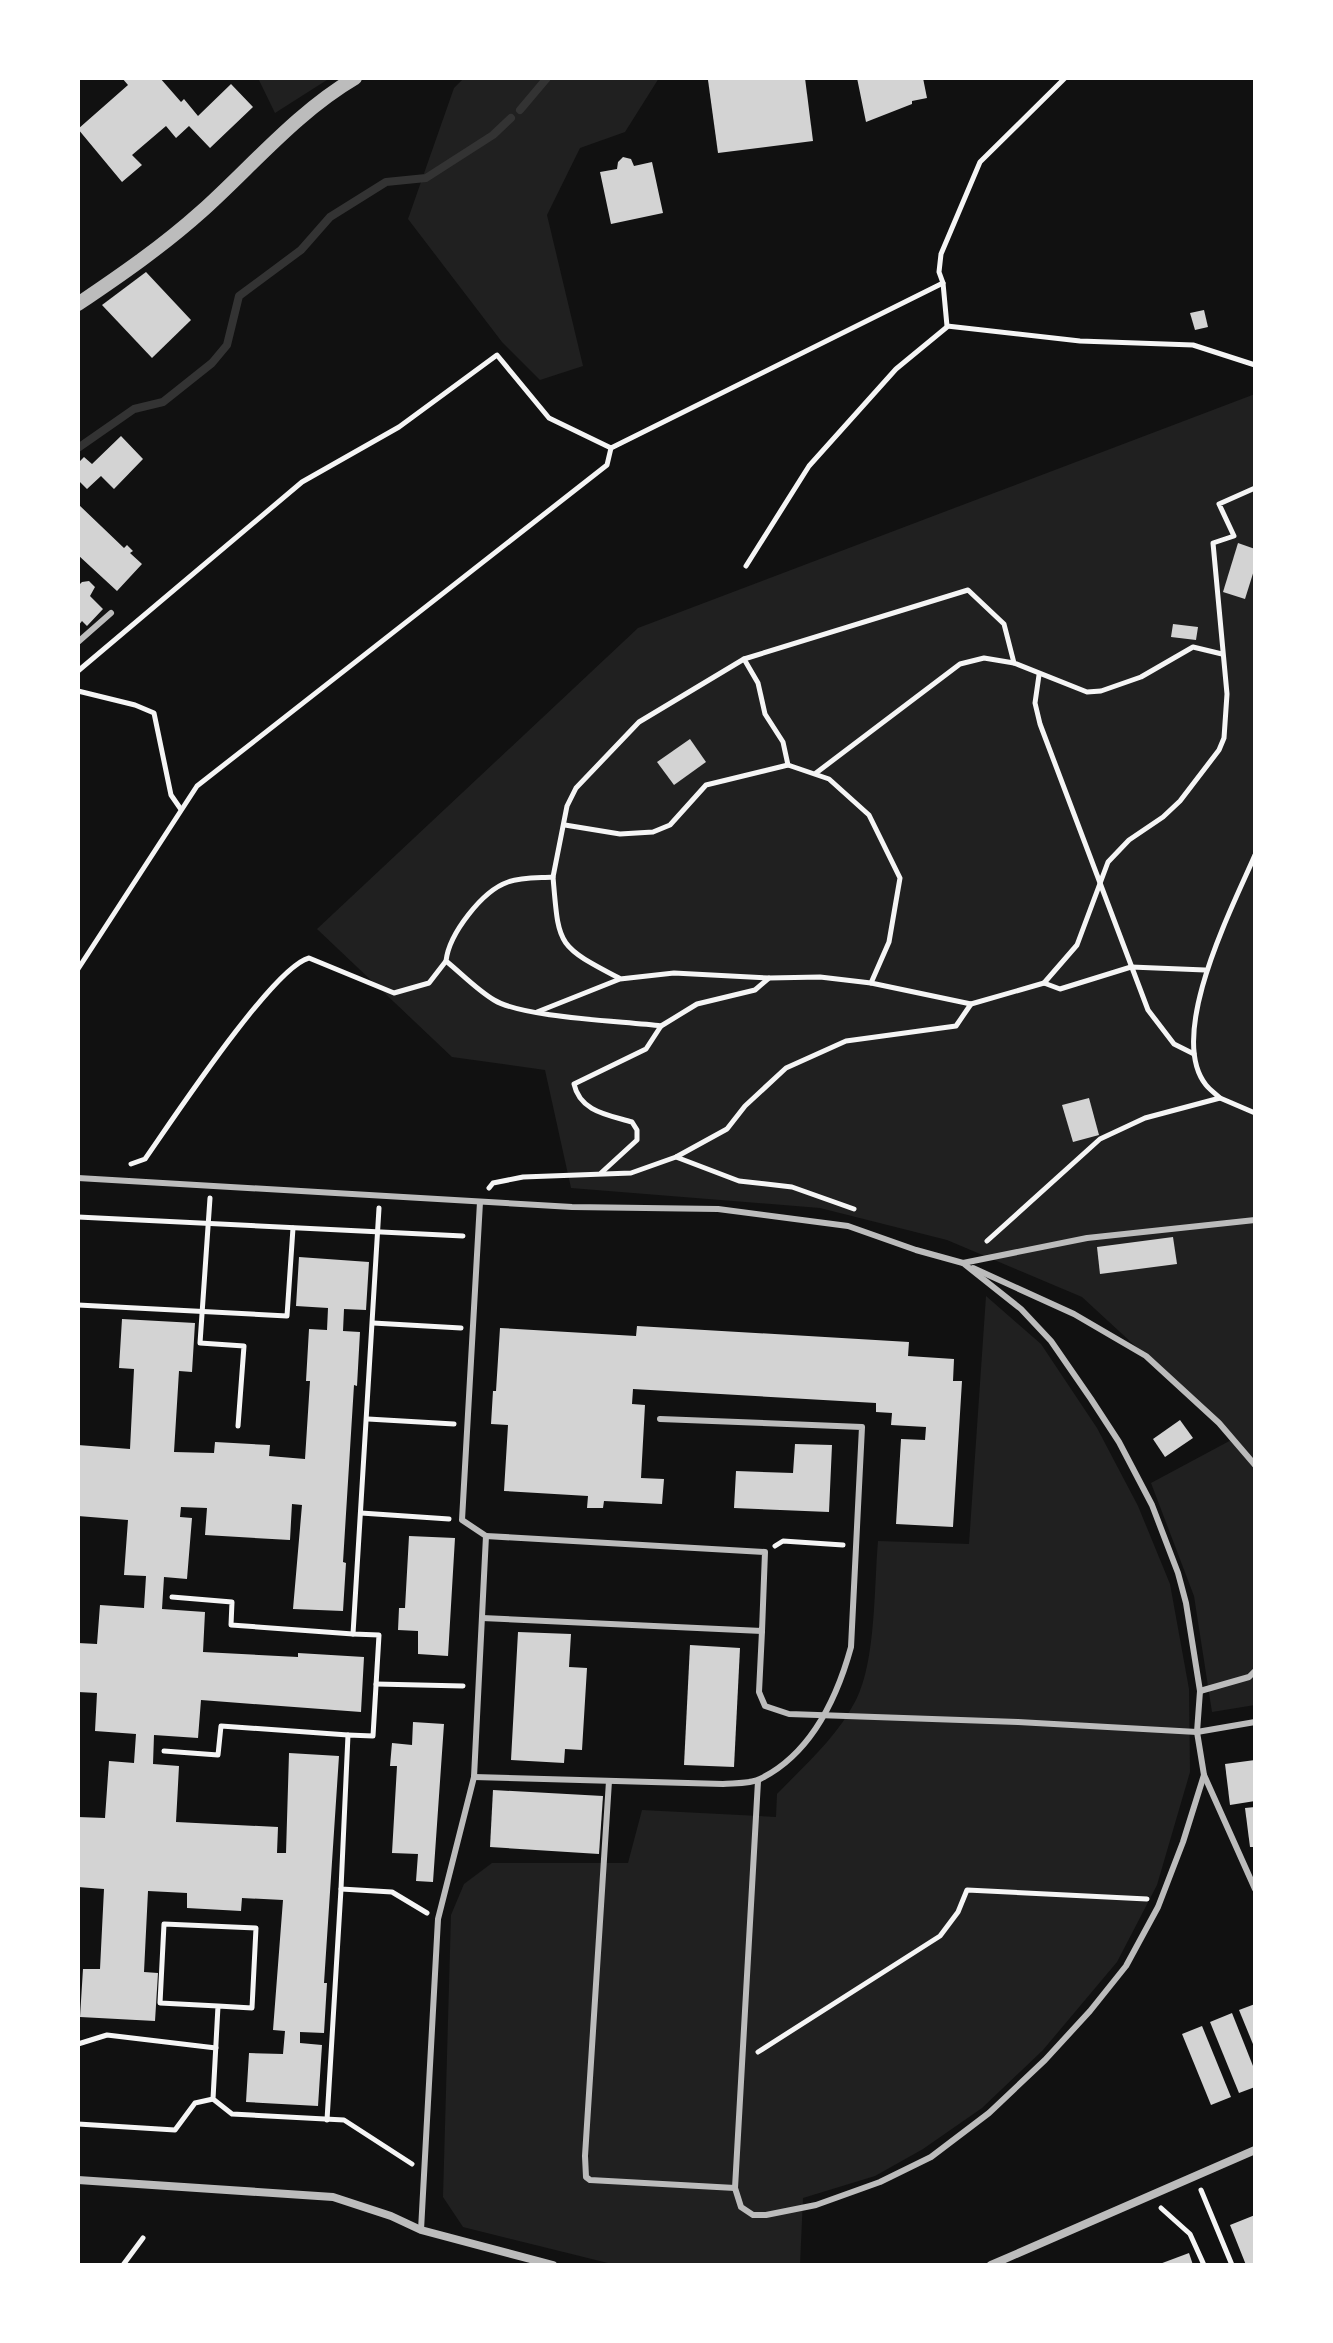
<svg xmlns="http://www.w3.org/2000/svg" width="1333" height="2343" font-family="Spectral,serif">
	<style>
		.green { fill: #202020 }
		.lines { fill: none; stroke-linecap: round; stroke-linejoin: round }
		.stream { stroke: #333; stroke-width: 8 }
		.building { fill: #d3d3d3 }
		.path { stroke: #f5f5f5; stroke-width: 5 }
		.service { stroke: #bcbcbc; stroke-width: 6 }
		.minor { stroke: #bcbcbc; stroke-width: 8 }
		.tertiary { stroke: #bcbcbc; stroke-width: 14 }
	</style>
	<rect width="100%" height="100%" fill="#111"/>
	<g class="green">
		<polygon points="258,78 330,78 275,113"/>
		<polygon points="464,78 659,78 625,132 580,148 547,215 583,366 540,380 502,342 408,219 454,88"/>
		<polygon points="1255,394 1255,1705 1212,1712 1194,1596 1151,1483 1235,1438 1082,1297 947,1240 820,1208 571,1188 545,1070 452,1057 317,929 638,628"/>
		<path d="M986,1296L1041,1344L1097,1428L1138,1506L1170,1584L1189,1689L1190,1772L1157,1885L1117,1962L1043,2050L982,2108L923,2149L875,2176L803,2198L800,2265H616L463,2227L443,2197L451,1915L464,1884L492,1863H628L642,1810L776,1817L777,1794C806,1764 837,1737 856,1700C876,1661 874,1586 878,1541L969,1544Z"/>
	</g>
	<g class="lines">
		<g class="stream">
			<polyline points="520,110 547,78"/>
			<polyline points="78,448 134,409 163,402 212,363 227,345 239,296 301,250 330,217 386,182 426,178 493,135 511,118"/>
		</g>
	</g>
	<g class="building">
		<polygon points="122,78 160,78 181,102 184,99 198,116 231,84 253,107 210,148 189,126 176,138 166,126 132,155 142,165 122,182 78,129 128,85"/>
		<polygon points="728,78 805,78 813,141 718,153 708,80"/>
		<polygon points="857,78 923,78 927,98 912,101 912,104 866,122"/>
		<polygon points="623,157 631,159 634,166 652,162 663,213 611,224 600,172 617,169 618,162"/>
		<polygon points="146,272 191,320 152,358 102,305"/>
		<polygon points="1204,310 1208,327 1195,330 1190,313"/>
		<polygon points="121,436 143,459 114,489 101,476 87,489 78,480 78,463 84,457 92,464"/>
		<polygon points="78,504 124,548 127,545 133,551 130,553 142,564 117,591 78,555"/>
		<polygon points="1238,543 1255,549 1255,567 1245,599 1223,592"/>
		<polygon points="89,581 95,587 90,596 103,609 87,626 82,621 78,626 78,586 82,582"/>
		<polygon points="1173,624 1198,627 1196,640 1171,637"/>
		<polygon points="690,739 706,762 674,785 657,762"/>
		<polygon points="1089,1098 1099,1135 1073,1142 1062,1105"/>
		<polygon points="1173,1237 1177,1264 1100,1274 1097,1247"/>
		<polygon points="299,1257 369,1262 366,1310 344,1309 343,1331 360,1332 357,1386 354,1385 343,1562 346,1563 343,1611 293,1609 302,1505 292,1504 290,1540 205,1535 207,1508 181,1507 180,1517 192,1518 187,1579 164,1577 162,1609 205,1612 203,1652 298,1657 298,1653 364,1657 361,1712 201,1700 198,1738 154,1735 153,1764 179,1766 176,1822 278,1827 277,1853 286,1853 289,1753 339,1756 324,1983 327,1983 324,2033 300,2032 300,2043 322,2045 318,2106 246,2102 249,2053 283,2054 285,2031 273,2030 283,1900 242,1898 241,1911 187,1908 187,1893 148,1891 144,1972 158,1973 155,2021 80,2017 83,1969 100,1969 104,1889 78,1887 78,1817 105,1818 109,1761 134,1763 136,1734 95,1731 97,1693 78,1692 78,1643 97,1644 100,1605 144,1608 146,1576 124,1575 128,1520 78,1516 78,1445 130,1449 134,1369 119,1368 122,1319 195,1323 192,1372 179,1371 174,1452 214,1453 215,1442 270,1445 269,1456 305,1459 310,1381 306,1381 309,1329 327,1330 328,1308 296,1306"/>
		<polygon points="637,1326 909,1342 908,1356 954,1359 953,1381 962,1381 953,1527 896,1524 901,1439 925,1440 926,1427 891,1425 892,1413 876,1412 876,1403 633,1389 632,1404 645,1405 641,1478 664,1479 662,1504 604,1501 603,1508 587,1508 588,1496 504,1491 508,1425 491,1424 493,1391 496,1391 500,1328 636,1336"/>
		<polygon points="1180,1420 1193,1438 1165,1457 1153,1439"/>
		<polygon points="795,1444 832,1445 829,1512 734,1508 736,1471 793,1473"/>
		<polygon points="409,1536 455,1538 448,1656 418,1654 418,1631 398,1630 399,1608 405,1608"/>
		<polygon points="518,1632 571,1634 569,1667 587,1668 582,1750 565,1749 564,1763 511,1760"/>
		<polygon points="690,1645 740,1648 734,1767 684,1765"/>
		<polygon points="413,1722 444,1724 433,1882 416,1881 418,1854 392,1853 397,1766 390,1766 392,1743 412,1745"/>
		<polygon points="1255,1760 1255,1801 1230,1805 1225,1764"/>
		<polygon points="493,1790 603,1796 599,1854 490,1847"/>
		<polygon points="1255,1807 1255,1847 1250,1847 1245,1808"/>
		<polygon points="1255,2004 1255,2049 1239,2010"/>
		<polygon points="1232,2013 1255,2071 1255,2087 1239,2093 1210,2022"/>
		<polygon points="1202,2026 1231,2097 1211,2105 1182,2034"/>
		<polygon points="1255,2215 1255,2264 1246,2265 1230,2225"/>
		<polygon points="1189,2253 1193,2265 1157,2265"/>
	</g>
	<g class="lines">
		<g class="path">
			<polyline points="1065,78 980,162 941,254 939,272 943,283 947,326 1080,341 1193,345 1255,365"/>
			<polyline points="746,566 809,466 896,369 947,327"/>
			<polyline points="78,671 302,482 399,427 497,355 549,418 611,448"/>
			<polyline points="1039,675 1035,703 1040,724 1148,1010 1174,1044 1194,1054"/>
			<polyline points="78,691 135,705 154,713 171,795 180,808"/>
			<polyline points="816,773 960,664 984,658 1014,663 1087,692 1101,691 1141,677 1193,647 1222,654"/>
			<polyline points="565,825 620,834 653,832 670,825 706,785 788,765"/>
			<path d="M553,877C559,946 556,945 619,978"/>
			<polyline points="78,969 197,786 607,465 611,448 943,283"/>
			<polyline points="1044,983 1077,945 1108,862 1129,840 1163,817 1180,801 1219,750 1224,738 1227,694 1213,543 1234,536 1219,504 1255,488"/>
			<polyline points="971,1004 1044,983 1060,989 1131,967 1205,970"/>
			<polyline points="537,1012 620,979 674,973 769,978"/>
			<polyline points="661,1026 697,1004 755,990 769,978 820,977 871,983"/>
			<polyline points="1220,1098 1255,1113"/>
			<polyline points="676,1157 739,1181 792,1187 854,1209"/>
			<path d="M131,1164L145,1159C171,1122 273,967 309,958L394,993L429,983L446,961"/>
			<path d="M601,1173L637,1140V1130L632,1122C609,1115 580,1112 574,1084L646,1049L661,1026C622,1021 524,1018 494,1000C477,990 462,974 446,961C449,934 482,891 508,882C521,877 539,878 553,877L567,806L576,788L639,722L744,659L968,590L1004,624L1014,663"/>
			<polyline points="489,1188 493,1183 523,1177 631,1173 676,1157 727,1129 745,1106 786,1068 846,1041 956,1026 971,1004 871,983 889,942 900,878 869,815 829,779 788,765 783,742 765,714 758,683 744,659"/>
			<polyline points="210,1198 200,1343 244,1346 238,1426"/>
			<polyline points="379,1208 353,1634 379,1635 373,1736 348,1735 341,1889 392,1892 427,1913"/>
			<polyline points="78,1217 463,1236"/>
			<path d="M987,1241L1100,1139L1145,1118L1220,1098C1216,1094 1210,1090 1206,1085C1166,1035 1233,906 1255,855"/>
			<polyline points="78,1305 287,1316 293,1228"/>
			<polyline points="373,1323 461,1328"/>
			<polyline points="368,1419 454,1424"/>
			<polyline points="361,1513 449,1519"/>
			<polyline points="775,1546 783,1541 843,1545"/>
			<polyline points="172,1597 232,1602 231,1625 353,1634"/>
			<polyline points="376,1684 463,1686"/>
			<polyline points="164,1751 218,1755 221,1726 348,1735"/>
			<polyline points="218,2006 160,2003 164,1924 256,1928 252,2008 218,2006 213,2099 232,2114 344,2120 412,2164"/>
			<polyline points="78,2044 107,2035 216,2048"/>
			<polyline points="758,2052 940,1936 958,1912 967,1890 1147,1899"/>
			<polyline points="327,2120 341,1889"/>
			<polyline points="78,2124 175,2130 195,2103 213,2099"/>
			<polyline points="1201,2190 1232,2265"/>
			<polyline points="1161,2208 1190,2234 1204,2265"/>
			<polyline points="123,2265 143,2238"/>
		</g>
		<g class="service">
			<polyline points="78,642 111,613"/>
			<polyline points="78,1178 572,1207 718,1209 848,1226 916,1250 963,1263 1021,1309 1051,1341 1091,1399 1119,1442 1152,1505 1178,1573 1186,1603 1200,1691 1197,1732 1204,1775 1183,1842 1158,1907 1126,1966 1090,2011 1045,2060 989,2113 931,2157 880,2182 816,2205 766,2215 753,2215 741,2207 735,2188 758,1781"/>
			<polyline points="963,1263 1087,1238 1255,1220"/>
			<polyline points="973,1268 1074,1314 1146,1356 1219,1423 1255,1465"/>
			<polyline points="482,1618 762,1631 765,1552 486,1536"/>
			<polyline points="762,1631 759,1692 765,1706 789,1714 1018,1722 1197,1732 1255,1722"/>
			<polyline points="1200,1691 1249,1677 1255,1671"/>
			<polyline points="1204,1775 1255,1889"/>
			<path d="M474,1777L723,1784C734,1783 750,1784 760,1779C811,1754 837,1698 851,1647L862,1427L660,1419"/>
			<polyline points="609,1781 585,2156 586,2177 590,2180 735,2188"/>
			<polyline points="421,2230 438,1919 474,1777 486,1536 462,1520 480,1202"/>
		</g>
		<g class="minor">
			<polyline points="78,2180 333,2197 391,2216 421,2230 553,2265"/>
			<polyline points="991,2265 1255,2150"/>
		</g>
		<path class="tertiary" d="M78,304C121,275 163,246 202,211C252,166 297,112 355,78"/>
	</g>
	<rect width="1333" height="2343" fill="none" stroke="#ffffff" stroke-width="160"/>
</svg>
